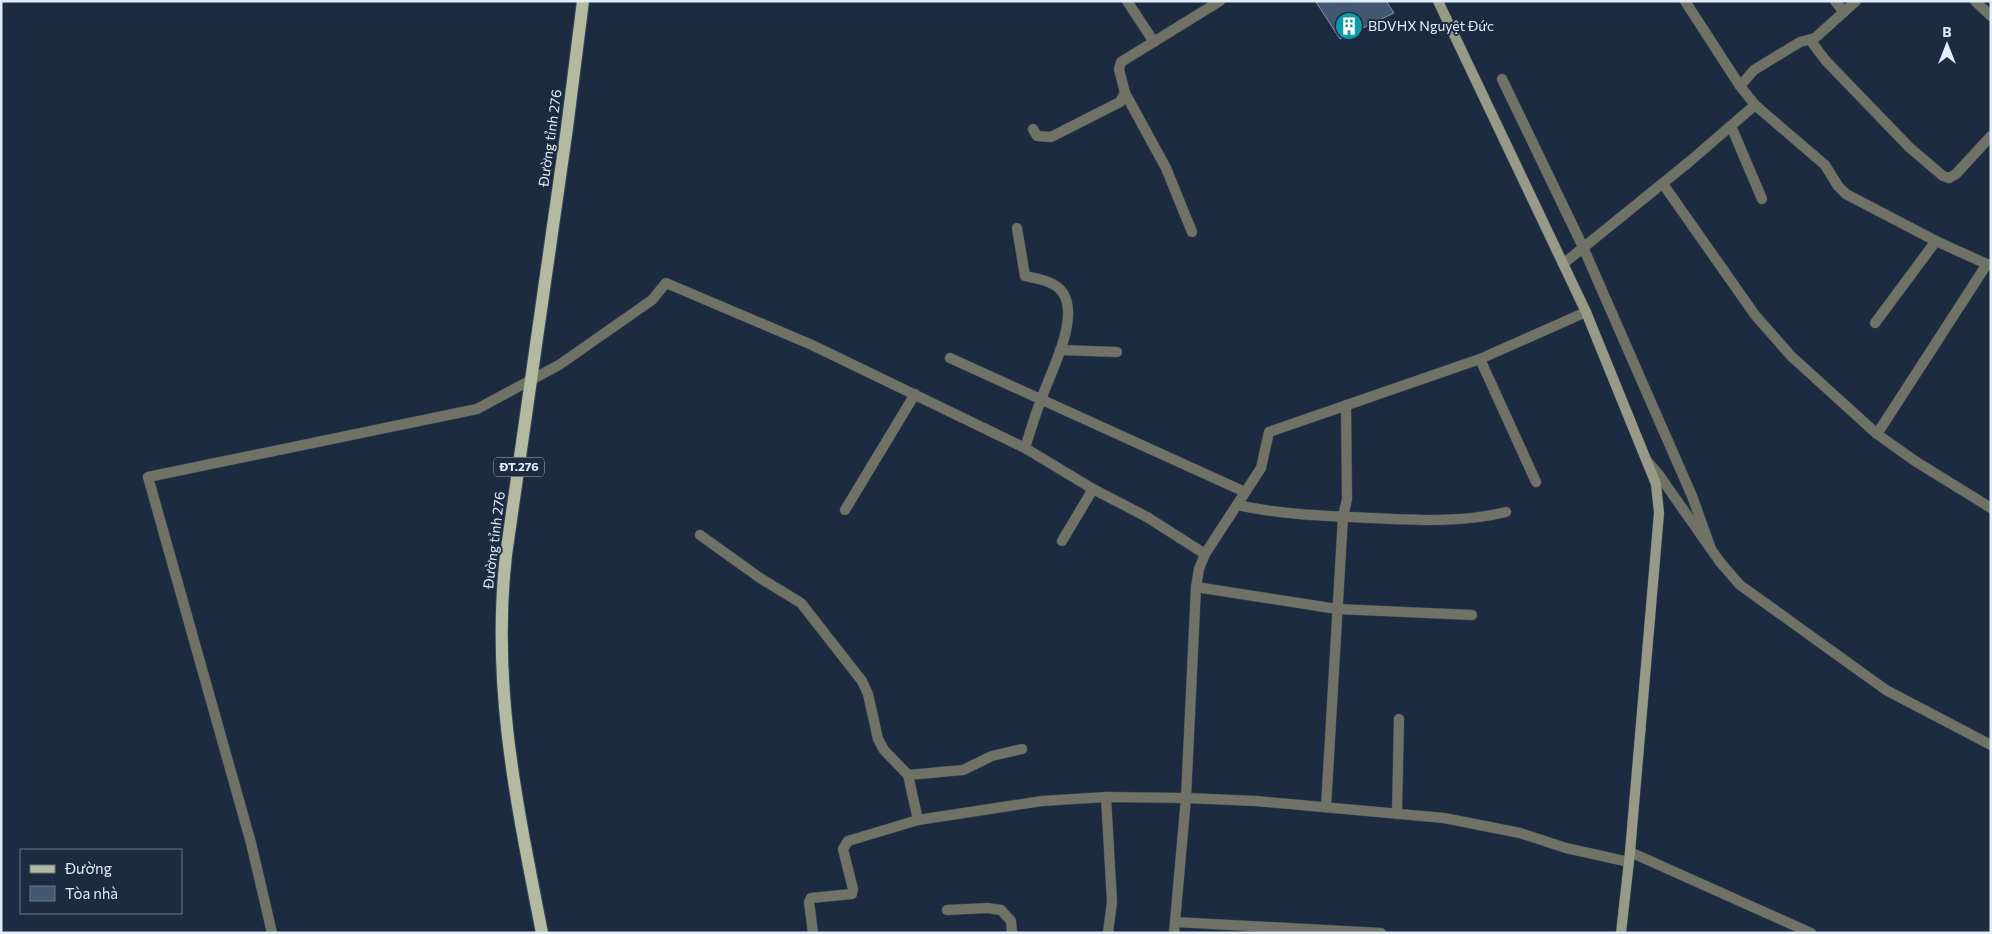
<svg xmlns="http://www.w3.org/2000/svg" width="1992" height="934" font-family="Commissioner,sans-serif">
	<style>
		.building { fill: #445770; stroke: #8093ac }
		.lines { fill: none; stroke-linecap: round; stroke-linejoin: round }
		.street-casing { stroke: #384659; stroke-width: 11 }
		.secondary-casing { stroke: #384659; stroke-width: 11 }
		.primary-casing { stroke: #384659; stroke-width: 14 }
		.street { stroke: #6f7265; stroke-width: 10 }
		.secondary { stroke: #969a86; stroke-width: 10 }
		.primary { stroke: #b4baa0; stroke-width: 12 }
		.labels { text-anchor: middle; stroke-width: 4; stroke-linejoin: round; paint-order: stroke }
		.shield { fill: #1c2b3f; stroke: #a7b3c2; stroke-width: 1 }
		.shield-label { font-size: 12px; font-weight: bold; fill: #e2edfa }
		.poi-label { font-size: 14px; fill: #e2edfa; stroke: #1c2b3f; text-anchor: start }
		.street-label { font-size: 14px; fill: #e2edfa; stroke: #1c2b3f }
	</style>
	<rect width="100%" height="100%" fill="#1c2b3f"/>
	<polygon class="building" points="1386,1 1394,13 1340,39 1316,2"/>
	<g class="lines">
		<g class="street-casing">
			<g id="street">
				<polyline points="1127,1 1154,42"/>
				<polyline points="1685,1 1740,86 1755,105 1825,165 1838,186 1846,194 1936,241 1991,266"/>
				<polyline points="1835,1 1844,12"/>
				<polyline points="1975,1 1991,16"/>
				<polyline points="1810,40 1826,61 1910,148 1943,176 1949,178 1956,174 1991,136"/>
				<polyline points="1502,79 1583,247 1692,496 1711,549"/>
				<polyline points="1740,86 1754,70 1800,42 1815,38 1856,1"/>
				<polyline points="1125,93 1166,168 1192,232"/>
				<polyline points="1731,126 1762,199"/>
				<polyline points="1033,129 1037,136 1051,137 1120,102 1125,93 1119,69 1121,62 1220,1"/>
				<polyline points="1663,184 1755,315 1791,356 1877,434 1915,461 1991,508"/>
				<path d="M1017,228L1025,276C1038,279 1055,281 1063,293C1080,319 1050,373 1041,400C1035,415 1030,432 1025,448"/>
				<polyline points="1563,264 1689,162 1755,105"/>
				<polyline points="1875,323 1936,241"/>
				<polyline points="1060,350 1117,352"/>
				<polyline points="950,358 1245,492"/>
				<polyline points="1480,359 1536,482"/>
				<polyline points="1877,434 1987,264"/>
				<polyline points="1648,462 1659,475 1720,562 1740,585 1886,690 1991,745"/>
				<path d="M1237,505C1283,515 1326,516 1373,518C1418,520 1462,523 1506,512"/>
				<polyline points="845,510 915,394"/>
				<polyline points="700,535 760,578 801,603 862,681 868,694 878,739 884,750 908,775 918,820"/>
				<polyline points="1062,541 1093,489"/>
				<polyline points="1196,587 1337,609 1472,615"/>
				<polyline points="908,775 963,770 992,756 1022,749"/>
				<polyline points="1106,797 1112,902 1108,933"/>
				<polyline points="1326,807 1343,517 1347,499 1346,405"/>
				<polyline points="1397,814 1399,719"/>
				<polyline points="1630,852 1811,933"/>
				<polyline points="947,910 987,908 1001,910 1011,921 1012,933"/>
				<polyline points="1175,922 1381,933"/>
				<polyline points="272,933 251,843 148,477 477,409 559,365 652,300 666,283 812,345 1025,448 1093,489 1147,517 1205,554"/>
				<polyline points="813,933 809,902 811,898 852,894 853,889 843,849 848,841 918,820 1042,801 1106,797 1186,798 1256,801 1444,818 1520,833 1566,848 1629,862"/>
				<polyline points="1174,933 1186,798 1196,587 1199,569 1205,554 1261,468 1269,432 1480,359 1586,312"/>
			</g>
		</g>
		<g class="secondary-casing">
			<polyline id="secondary" points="1438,1 1586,312 1656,484 1659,513 1630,852 1621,933"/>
		</g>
		<g class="primary-casing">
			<path id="primary" d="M542,933C517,805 491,686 506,555L567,128L583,1"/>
		</g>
		<use href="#street" class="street"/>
		<use href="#secondary" class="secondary"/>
		<use href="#primary" class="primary"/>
	</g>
	<defs>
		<g id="building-disc" transform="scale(1.4375)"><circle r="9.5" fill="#0f9aa8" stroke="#1c2b3f"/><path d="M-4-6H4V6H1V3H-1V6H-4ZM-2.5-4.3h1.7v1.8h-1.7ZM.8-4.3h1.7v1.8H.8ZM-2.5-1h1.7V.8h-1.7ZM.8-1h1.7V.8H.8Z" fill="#fff"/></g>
	</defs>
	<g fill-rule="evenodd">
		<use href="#building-disc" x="1349" y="26"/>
	</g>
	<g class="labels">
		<rect class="shield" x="494" y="457.5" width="50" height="19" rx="4"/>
		<g class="shield-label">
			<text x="519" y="471">ĐT.276</text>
		</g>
		<g class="poi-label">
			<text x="1368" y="31">BDVHX Nguyệt Đức</text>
		</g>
		<g class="street-label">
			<text transform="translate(550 138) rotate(-82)" y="5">Đường tỉnh 276</text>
			<text transform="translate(494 540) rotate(-83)" y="5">Đường tỉnh 276</text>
		</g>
	</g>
	<rect width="1992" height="934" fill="none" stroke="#e2edfa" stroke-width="5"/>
	<rect x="20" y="849" width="162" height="65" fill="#1c2b3f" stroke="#6b798a"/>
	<rect x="30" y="865" width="25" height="8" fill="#b4baa0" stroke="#6b798a"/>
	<text x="65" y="874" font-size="15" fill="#e2edfa">Đường</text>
	<rect x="30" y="886" width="25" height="15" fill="#445770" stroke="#6b798a"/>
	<text x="65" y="899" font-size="15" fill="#e2edfa">Tòa nhà</text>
	<g transform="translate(1947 45)" stroke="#1c2b3f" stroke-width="4" paint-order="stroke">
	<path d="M0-4L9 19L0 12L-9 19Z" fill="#e2edfa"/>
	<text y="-8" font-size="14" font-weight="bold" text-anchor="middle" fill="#e2edfa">B</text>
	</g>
</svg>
